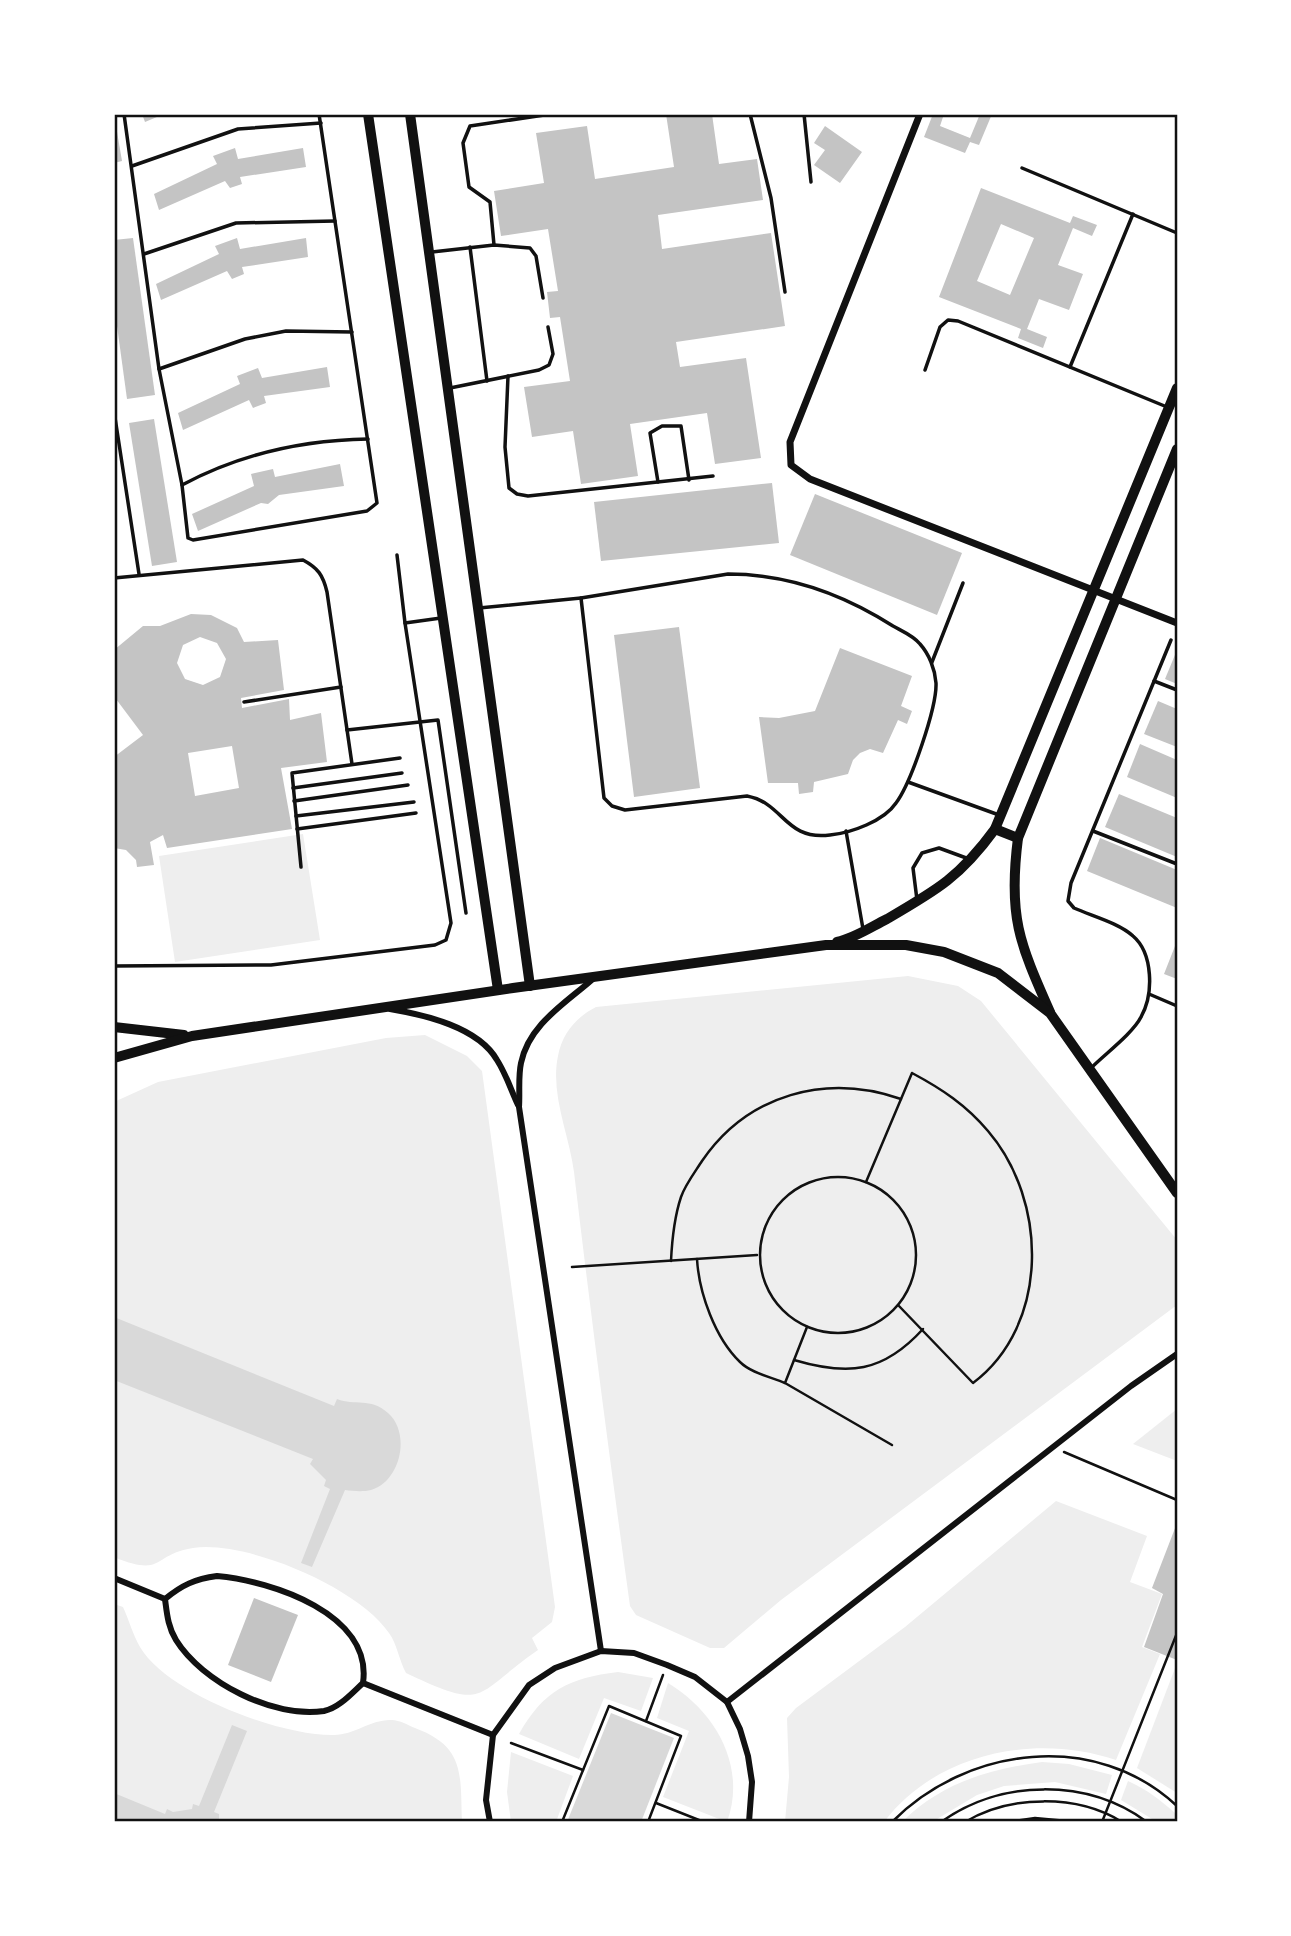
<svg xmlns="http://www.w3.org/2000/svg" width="1291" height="1936" font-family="'Fira Sans Condensed',sans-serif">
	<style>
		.green { fill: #eee }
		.water { fill: #d9d9d9 }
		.building { fill: #c4c4c4; fill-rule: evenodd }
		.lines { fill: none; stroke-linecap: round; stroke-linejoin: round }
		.path { stroke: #111; stroke-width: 2.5 }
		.service { stroke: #111; stroke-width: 3.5 }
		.pedestrian { stroke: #111; stroke-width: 6 }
		.minor { stroke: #111; stroke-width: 7 }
		.tertiary { stroke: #111; stroke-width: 10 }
		.secondary { stroke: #111; stroke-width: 10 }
		.neatline { fill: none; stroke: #111; stroke-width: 2.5 }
	</style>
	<rect width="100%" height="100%" fill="#fff"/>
	<g class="green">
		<polygon points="303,834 320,940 175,962 159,856"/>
		<path d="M908,976L958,986L981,1001L1177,1240V1305L781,1600L724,1648H710L636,1615L630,1606C610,1461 591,1317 574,1172C569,1134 550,1094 558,1056C562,1034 576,1017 596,1007Z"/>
		<path d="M425,1035L467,1056L482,1071L555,1607L552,1622L532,1638L538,1650C473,1695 488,1712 406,1673C399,1660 397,1644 389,1633C359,1588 247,1540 193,1548C152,1554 165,1578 114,1557V1102L158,1082L386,1038Z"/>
		<polygon points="1177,1409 1177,1461 1133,1444"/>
		<path d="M1056,1501L1147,1536L1130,1582L1162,1594L1142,1647L1160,1654L1116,1760C1036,1733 937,1752 884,1822H785L789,1777L787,1718L796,1708L905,1627Z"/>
		<path d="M114,1604L123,1607C129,1620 133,1635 140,1647C168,1694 280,1736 334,1735C354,1735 370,1720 390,1720C398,1719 408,1725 415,1728C466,1747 460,1775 462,1822H114Z"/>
		<polygon points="1177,1663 1177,1793 1137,1768"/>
		<path d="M618,1672L653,1678L641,1711L604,1698L579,1759L519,1734C544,1690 569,1678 618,1672Z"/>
		<path d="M668,1683C716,1712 747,1767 727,1822L663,1797L689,1731L657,1718Z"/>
		<polygon points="511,1752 573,1776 556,1822 511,1822 507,1792"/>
		<path d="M1042,1762L1069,1764L1112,1775L1106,1794L1055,1782L1004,1786L977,1795L932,1822H902C941,1783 989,1769 1042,1762Z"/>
		<path d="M1128,1781C1146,1789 1162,1801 1177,1815V1822H1157L1121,1800Z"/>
	</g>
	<g class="water">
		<path d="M114,1317L334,1406L337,1399C355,1406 370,1397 388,1413C411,1433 401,1481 371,1490C363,1492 353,1491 345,1490L312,1567L301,1563L330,1489L324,1486L326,1480L310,1464L313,1459L114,1380Z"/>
		<polygon points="611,1713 674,1738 641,1822 567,1822"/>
		<polygon points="232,1725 247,1731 214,1812 219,1814 219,1822 114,1822 114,1793 165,1814 167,1809 173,1812 192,1809 193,1804 199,1806"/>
	</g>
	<g class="building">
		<polygon points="114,114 122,161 114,163"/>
		<polygon points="142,114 164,114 145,122"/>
		<polygon points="666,114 712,114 719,164 757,159 763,200 658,215 662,249 771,233 785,326 676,342 680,367 746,358 761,458 715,464 707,413 630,424 638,476 581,484 573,431 532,437 524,387 570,381 560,317 550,318 547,292 558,291 548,229 501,236 494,191 544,183 536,133 587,126 595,179 674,167"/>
		<polygon points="933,114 944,114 940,126 970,138 980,114 992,114 979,145 970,142 965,153 924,137"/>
		<polygon points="825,126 862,152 840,183 814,165 825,150 814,143"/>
		<polygon points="235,148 238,159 303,148 306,167 240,177 242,184 230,188 225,181 159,210 154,194 217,164 213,156"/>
		<path d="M981,188L1070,223L1073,216L1097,225L1092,236L1073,228L1058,265L1083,274L1069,310L1039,299L1027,329L1047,337L1043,348L1018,338L1021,329L939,297ZM1001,224L1034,238L1010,295L977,281Z"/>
		<polygon points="133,238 155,395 127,399 114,304 114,240"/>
		<polygon points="237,238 240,249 306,238 308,257 242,267 244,274 232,279 227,271 161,300 156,284 219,254 215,246"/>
		<polygon points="327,367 330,387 264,396 266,403 253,408 249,400 183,430 178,413 240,384 237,376 258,368 262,378"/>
		<polygon points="154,419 177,562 152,566 129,423"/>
		<polygon points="340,464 344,486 279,495 268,504 261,503 198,531 192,514 254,486 251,474 273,469 275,477"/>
		<polygon points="772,483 779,543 601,561 594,502"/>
		<polygon points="815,494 962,553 937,615 790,555"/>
		<path d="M191,614L211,615L237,628L244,642L278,640L284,690L241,698L242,708L289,699L290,720L321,713L327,762L281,768L292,829L167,848L163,835L150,842L154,865L137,867L136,860L126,850L114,848V757L143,735L116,699L114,701V650L143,626H160ZM200,637L217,643L226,659L220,677L203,685L185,679L177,663L183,645ZM232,746L239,788L195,796L188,753Z"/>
		<polygon points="679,627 700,788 634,797 614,635"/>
		<polygon points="840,648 912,676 901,706 912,711 907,724 898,720 883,753 870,749 860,753 853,760 848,774 814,782 813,792 799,794 798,783 768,783 759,717 779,718 815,711"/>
		<polygon points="1177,650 1177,684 1165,679"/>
		<polygon points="1158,701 1177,709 1177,747 1144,734"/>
		<polygon points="1140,744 1177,760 1177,798 1127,777"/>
		<polygon points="1119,794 1177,818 1177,857 1105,827"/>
		<polygon points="1100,838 1177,870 1177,908 1087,871"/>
		<polygon points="1177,941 1177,979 1164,974"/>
		<polygon points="1177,1523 1177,1660 1144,1647 1163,1594 1152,1588"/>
		<polygon points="254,1598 298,1615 271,1682 228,1665"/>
	</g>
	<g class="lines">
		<g class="path">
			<circle cx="838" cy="1255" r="78"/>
			<path d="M866,1182L912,1073C942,1089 966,1105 988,1131C1048,1201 1050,1325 973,1383L899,1306"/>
			<path d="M697,1259C699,1293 715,1338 740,1362C751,1373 771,1377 785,1383"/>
			<path d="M671,1261C672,1240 674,1218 681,1197C685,1185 695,1172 702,1161C748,1094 826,1073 901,1099"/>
			<polyline points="572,1267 757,1255"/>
			<polyline points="807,1327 785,1383 892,1445"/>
			<path d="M794,1360C848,1376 883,1373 923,1329"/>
			<polyline points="1064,1452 1177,1500"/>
			<polyline points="646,1721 663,1675"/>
			<polyline points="511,1743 583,1770"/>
			<polyline points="656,1803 704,1822"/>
			<polyline points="562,1822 609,1706 681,1736 648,1822"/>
			<path d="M892,1822C967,1746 1096,1730 1177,1806"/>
			<path d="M941,1822C1001,1779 1087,1778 1147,1822"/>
			<path d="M965,1822C1010,1795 1077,1794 1122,1822"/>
			<polyline points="1007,1822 1035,1818 1078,1822"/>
			<polyline points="1102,1822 1177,1633"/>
		</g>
		<g class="service">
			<path d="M124,114L159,369L182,485C240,454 303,440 368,439"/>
			<polyline points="750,114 771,198 785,292"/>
			<polyline points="804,114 811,182"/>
			<polyline points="132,166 238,129 321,123"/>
			<polyline points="1022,168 1177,233"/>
			<polyline points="494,245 490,202 469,187 463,143 470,126 551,114"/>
			<polyline points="470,247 487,381"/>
			<polyline points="432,252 494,245 530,248 536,256 543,298"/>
			<polyline points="144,254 236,223 335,221"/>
			<polyline points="1070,367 1133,214"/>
			<polyline points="159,369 245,339 286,331 352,332"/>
			<polyline points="925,370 940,327 948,320 958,321 1167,407"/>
			<polyline points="508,376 505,447 509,488 517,494 528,496 713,476"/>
			<polyline points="450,388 539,370 549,365 553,354 548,327"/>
			<polyline points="114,411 139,574"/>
			<polyline points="658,482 650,433 662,426 681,426 689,480"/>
			<polyline points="182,485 188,538 193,540 367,511 377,503 319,114"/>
			<path d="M728,574C787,574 843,594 893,626C902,631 914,636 920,644C929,654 935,669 936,683C937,707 911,783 896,803C884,821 851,833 830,835C785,841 784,803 747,796L625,810L612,806L604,798L581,598Z"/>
			<path d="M114,578L303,560C318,568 323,575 327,592L352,764"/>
			<polyline points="479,608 581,598"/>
			<polyline points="405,623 441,618"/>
			<polyline points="932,662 963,583"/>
			<polyline points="1154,681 1177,690"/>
			<polyline points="244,702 341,687"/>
			<polyline points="347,730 438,720 466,913"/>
			<polyline points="908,782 999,815"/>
			<polyline points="293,788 402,773"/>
			<polyline points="294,801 408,785"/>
			<polyline points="296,816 414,802"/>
			<polyline points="297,829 416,813"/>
			<polyline points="846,831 863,929"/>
			<polyline points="1093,831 1177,864"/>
			<polyline points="301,867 292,773 400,758"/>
			<polyline points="917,900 913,868 922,853 939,848 969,859"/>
			<polyline points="114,966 271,965 435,945 446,940 451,923 405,623 397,555"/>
			<polyline points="1149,994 1177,1006"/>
			<path d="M1091,1068C1105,1054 1133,1033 1141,1017C1154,994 1153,953 1133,936C1119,923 1092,916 1074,908L1068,901L1071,883L1171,640"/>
		</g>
		<g class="pedestrian">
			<path d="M594,978C566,1003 529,1024 521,1063C518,1077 520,1093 519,1107L601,1651"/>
			<path d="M390,1009C425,1015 478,1027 497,1060C506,1074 511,1090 518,1105"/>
			<path d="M217,1576C272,1581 373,1614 363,1683C352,1693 339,1708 324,1711C274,1719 202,1682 176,1640C168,1627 167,1614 165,1599C182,1585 195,1579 217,1576Z"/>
			<polyline points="114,1578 165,1599"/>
			<polyline points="363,1683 493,1735"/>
			<polyline points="727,1702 1131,1386 1177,1354"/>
			<polyline points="490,1822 486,1800 493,1735 529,1685 555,1668 601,1651 634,1653 667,1665 695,1677 727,1702 740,1729 748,1756 752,1782 749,1822"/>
		</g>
		<polyline class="minor" points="920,114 790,442 791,465 810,479 1177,623"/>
		<g class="tertiary">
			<polyline points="995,829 1018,838"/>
			<path d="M837,942C855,938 871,927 887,919C937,890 960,877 995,829L1177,388"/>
			<path d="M1050,1012C1019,942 1008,916 1018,838L1177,449"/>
		</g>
		<g class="secondary">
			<polyline points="368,114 498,990"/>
			<polyline points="410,114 530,986"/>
			<polyline points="114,1027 184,1035"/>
			<polyline points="114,1058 192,1036 513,988 826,945 906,945 944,952 998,973 1050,1013 1177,1193"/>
		</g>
	</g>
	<rect width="1291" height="1936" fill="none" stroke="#ffffff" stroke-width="231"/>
	<rect x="116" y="116" width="1060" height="1704" class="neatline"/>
</svg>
